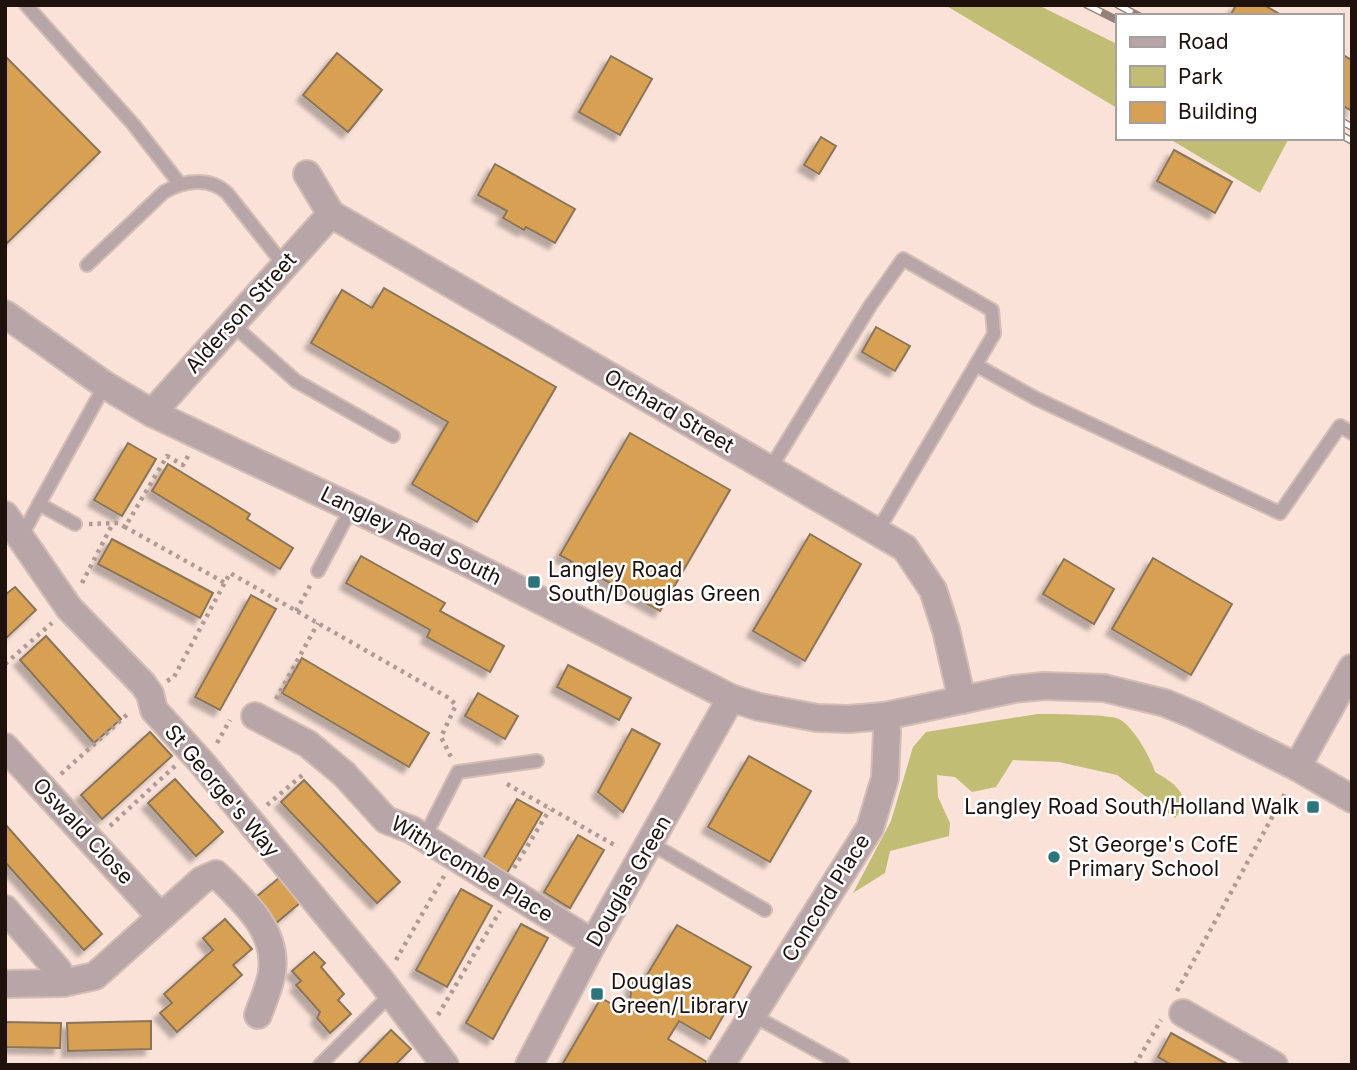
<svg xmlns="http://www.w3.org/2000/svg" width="1357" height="1070" font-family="Inter,sans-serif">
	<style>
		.green { fill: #c1bd75 }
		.building { fill: #d7a052; stroke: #8a7559; stroke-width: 2; filter: url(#shadow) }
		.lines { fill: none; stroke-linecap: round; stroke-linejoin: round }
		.lane-casing { stroke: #d3bdb4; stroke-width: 16 }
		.street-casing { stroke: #d3bdb4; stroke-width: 30 }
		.path { stroke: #af9b93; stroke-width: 4.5; stroke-dasharray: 3.5 5; stroke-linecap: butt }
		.lane { stroke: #b7a5a7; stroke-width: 12 }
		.street { stroke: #b7a5a7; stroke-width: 26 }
		.rail-casing { stroke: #94817a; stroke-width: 8 }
		.rail { stroke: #fff; stroke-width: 5; stroke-dasharray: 16; stroke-linecap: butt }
		.poi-dot { fill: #2c757b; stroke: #fff; stroke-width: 2.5 }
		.labels { text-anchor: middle; stroke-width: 5; stroke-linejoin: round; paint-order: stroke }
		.street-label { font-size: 21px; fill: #1f120d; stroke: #fff }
		.poi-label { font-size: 21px; fill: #1f120d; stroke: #fff; text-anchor: start }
	</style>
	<defs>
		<filter id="shadow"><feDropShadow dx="-6" dy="6" stdDeviation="2" flood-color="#0004"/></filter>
	</defs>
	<rect width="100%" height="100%" fill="#fae2d9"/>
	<g class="green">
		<polygon points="945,5 1038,5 1117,44 1117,108"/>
		<polygon points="1168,138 1289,138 1260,193"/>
		<path d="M1037,714C1052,714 1107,714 1119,719C1133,726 1151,758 1155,772C1174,783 1195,796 1175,818L1117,775L1059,762L1013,760L996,787L972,792L955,777L937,775L938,797L950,823L949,836L890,851L885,873L853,893L891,821L913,747L926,732Z"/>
	</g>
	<g class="building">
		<polygon points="1236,5 1264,5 1283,16 1230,16"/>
		<polygon points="337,53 382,90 348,132 303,95"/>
		<polygon points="1341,54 1352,60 1352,111 1341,105"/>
		<polygon points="5,56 100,152 5,245"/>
		<polygon points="611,56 652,79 620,135 579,112"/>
		<polygon points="821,137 836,146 819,174 804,165"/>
		<polygon points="1174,150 1232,182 1215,213 1157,181"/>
		<polygon points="495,164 575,209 555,243 526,227 524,230 503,218 507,211 478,195"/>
		<polygon points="384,288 556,387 477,522 412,484 448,422 311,343 342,290 372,308"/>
		<polygon points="876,327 910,346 895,371 862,352"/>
		<polygon points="630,433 730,490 660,611 560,555"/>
		<polygon points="128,443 156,459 122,516 94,500"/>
		<polygon points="168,464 250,514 247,519 293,548 280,569 152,491"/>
		<polygon points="810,534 861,564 805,661 753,631"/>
		<polygon points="112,539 213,593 200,618 98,564"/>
		<polygon points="361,556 445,603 440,611 504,646 490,672 427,637 430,630 346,583"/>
		<polygon points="1153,558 1232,604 1191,675 1112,629"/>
		<polygon points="1064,559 1114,589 1094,624 1043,594"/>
		<polygon points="15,587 36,610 5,639 5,595"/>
		<polygon points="251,595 276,609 220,710 195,697"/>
		<polygon points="46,636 121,719 94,743 20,660"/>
		<polygon points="302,658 429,733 409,767 282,693"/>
		<polygon points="568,665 631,698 619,720 557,687"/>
		<polygon points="478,693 518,716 505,739 465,716"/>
		<polygon points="632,729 660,744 623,812 598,792"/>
		<polygon points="150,732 172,756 102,819 81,795"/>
		<polygon points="749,756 811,791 770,862 708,827"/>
		<polygon points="175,779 223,832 196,856 148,803"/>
		<polygon points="304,780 400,882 377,903 281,802"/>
		<polygon points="517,799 542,813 507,873 483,859"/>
		<polygon points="5,824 102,934 84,950 5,862"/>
		<polygon points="578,835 604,850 570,908 544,892"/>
		<polygon points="279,878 300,903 276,923 255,898"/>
		<polygon points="461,889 492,906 447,987 416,970"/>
		<polygon points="225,919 252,949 233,965 242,975 177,1032 160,1013 172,1003 164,994 213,950 203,938"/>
		<polygon points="521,924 548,938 493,1039 466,1023"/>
		<polygon points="677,925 751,967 710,1039 679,1021 668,1039 707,1062 705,1065 562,1065 601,998 628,1013 633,979 644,980"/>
		<polygon points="314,952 325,963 321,967 344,994 338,1000 351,1014 330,1033 317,1018 320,1012 296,985 301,981 292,971"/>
		<polygon points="151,1021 151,1049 68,1051 67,1023"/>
		<polygon points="5,1022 61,1023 60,1048 5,1047"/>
		<polygon points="391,1030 411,1049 395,1065 357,1065"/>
		<polygon points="1171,1033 1229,1065 1172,1065 1158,1057"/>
	</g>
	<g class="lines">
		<g class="lane-casing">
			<g id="lane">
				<polyline points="26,5 133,124 180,184"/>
				<path d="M87,265L164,192C184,180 210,177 227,193L284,265"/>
				<polyline points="232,324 296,381 393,436"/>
				<polyline points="976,365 1035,398 1280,513 1340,426 1352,433"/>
				<polyline points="770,469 870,306 903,259 992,310 994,334 877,532"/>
				<polyline points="75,524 39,504 105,385"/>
				<polyline points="21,537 39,504"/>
				<polyline points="318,571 352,507"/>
				<polyline points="424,838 458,772 537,761"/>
				<polyline points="650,843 765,910"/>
				<polyline points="752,1015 843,1065"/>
				<polyline points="320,1065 390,995"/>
			</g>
		</g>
		<g class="street-casing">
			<g id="street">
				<polyline points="307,174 331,214 905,548 933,590 946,630 962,700"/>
				<polyline points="5,314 105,385 152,413 464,561 731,698 759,707 817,718 849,719 885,716 1014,689 1044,686 1104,688 1165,703 1194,715 1297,767 1352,799"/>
				<polyline points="152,413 331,214"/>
				<polyline points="5,515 69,608 143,684 150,694 154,710 202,763 379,978 445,1065"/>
				<polyline points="255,716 308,744 344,774 386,820 412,830 593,943"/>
				<polyline points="5,747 160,916"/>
				<polyline points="1297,767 1352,668"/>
				<polyline points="5,909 58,970 63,983"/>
				<path d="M5,984L63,983L95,976L202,880L216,874C242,900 278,930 272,972C270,986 263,1001 258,1015"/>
				<polyline points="1183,1013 1274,1065"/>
				<polyline points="529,1065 593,943 731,698"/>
				<polyline points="721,1065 870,828 885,778 887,732 885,716"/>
			</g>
		</g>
		<g class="path">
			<polyline points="188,456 183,465 167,456 125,527 225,583"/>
			<polyline points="89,524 118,523 125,527"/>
			<polyline points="82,583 113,523"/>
			<polyline points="296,611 311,584"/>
			<polyline points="5,664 52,623"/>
			<polyline points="167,681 174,677 230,573 449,698 456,705 441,737 452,759"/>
			<polyline points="276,699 318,623"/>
			<polyline points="217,743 230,720"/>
			<polyline points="61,774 130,712"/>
			<polyline points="507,784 618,847"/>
			<polyline points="267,805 306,772"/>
			<polyline points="110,826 175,766"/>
			<polyline points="514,868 550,809"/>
			<polyline points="396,960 444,876"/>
			<polyline points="1177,991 1287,790"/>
			<polyline points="438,1015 500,911"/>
			<polyline points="1135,1065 1161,1020"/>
		</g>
		<use href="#lane" class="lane"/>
		<use href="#street" class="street"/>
		<g class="rail-casing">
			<g id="rail">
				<polyline points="1087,5 1117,20"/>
				<polyline points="1118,5 1139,16"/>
				<polyline points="1341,121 1352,127"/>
				<polyline points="1341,135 1352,141"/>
			</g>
		</g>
		<use href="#rail" class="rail"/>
	</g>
	<g class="poi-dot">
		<rect x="527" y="575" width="14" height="14" rx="3.5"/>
		<rect x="1306" y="800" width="14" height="14" rx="3.5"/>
		<circle cx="1054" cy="857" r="7"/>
		<rect x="590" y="987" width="14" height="14" rx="3.5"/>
	</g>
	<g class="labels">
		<g class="street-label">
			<text transform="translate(241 313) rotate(-48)" y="7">Alderson Street</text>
			<text transform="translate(669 411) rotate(30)" y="7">Orchard Street</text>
			<text transform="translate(411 536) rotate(26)" y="7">Langley Road South</text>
			<text transform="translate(222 791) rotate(50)" y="7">St George's Way</text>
			<text transform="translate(83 831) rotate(47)" y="7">Oswald Close</text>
			<text transform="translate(472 869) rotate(31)" y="7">Withycombe Place</text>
			<text transform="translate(629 881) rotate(-60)" y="7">Douglas Green</text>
			<text transform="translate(826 898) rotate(-58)" y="7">Concord Place</text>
		</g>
		<g class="poi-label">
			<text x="548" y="577">Langley Road<tspan x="548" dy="24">South/Douglas Green</tspan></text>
			<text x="1299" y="814" text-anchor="end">Langley Road South/Holland Walk</text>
			<text x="1068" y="852">St George's CofE<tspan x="1068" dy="24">Primary School</tspan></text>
			<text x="611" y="989">Douglas<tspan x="611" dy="24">Green/Library</tspan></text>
		</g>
	</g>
	<rect width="1357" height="1070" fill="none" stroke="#1f120d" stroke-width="14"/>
	<rect x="1116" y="14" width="228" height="126" fill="#ffffff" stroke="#a5a09e" stroke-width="2"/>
	<rect x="1130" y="37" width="35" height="10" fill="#b7a5a7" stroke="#a5a09e" stroke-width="2"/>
	<text x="1178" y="49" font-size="21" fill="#1f120d">Road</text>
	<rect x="1130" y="66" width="35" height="21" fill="#c1bd75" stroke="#a5a09e" stroke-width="2"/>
	<text x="1178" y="84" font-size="21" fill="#1f120d">Park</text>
	<rect x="1130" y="102" width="35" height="21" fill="#d7a052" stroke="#a5a09e" stroke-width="2"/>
	<text x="1178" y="119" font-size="21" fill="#1f120d">Building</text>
</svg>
